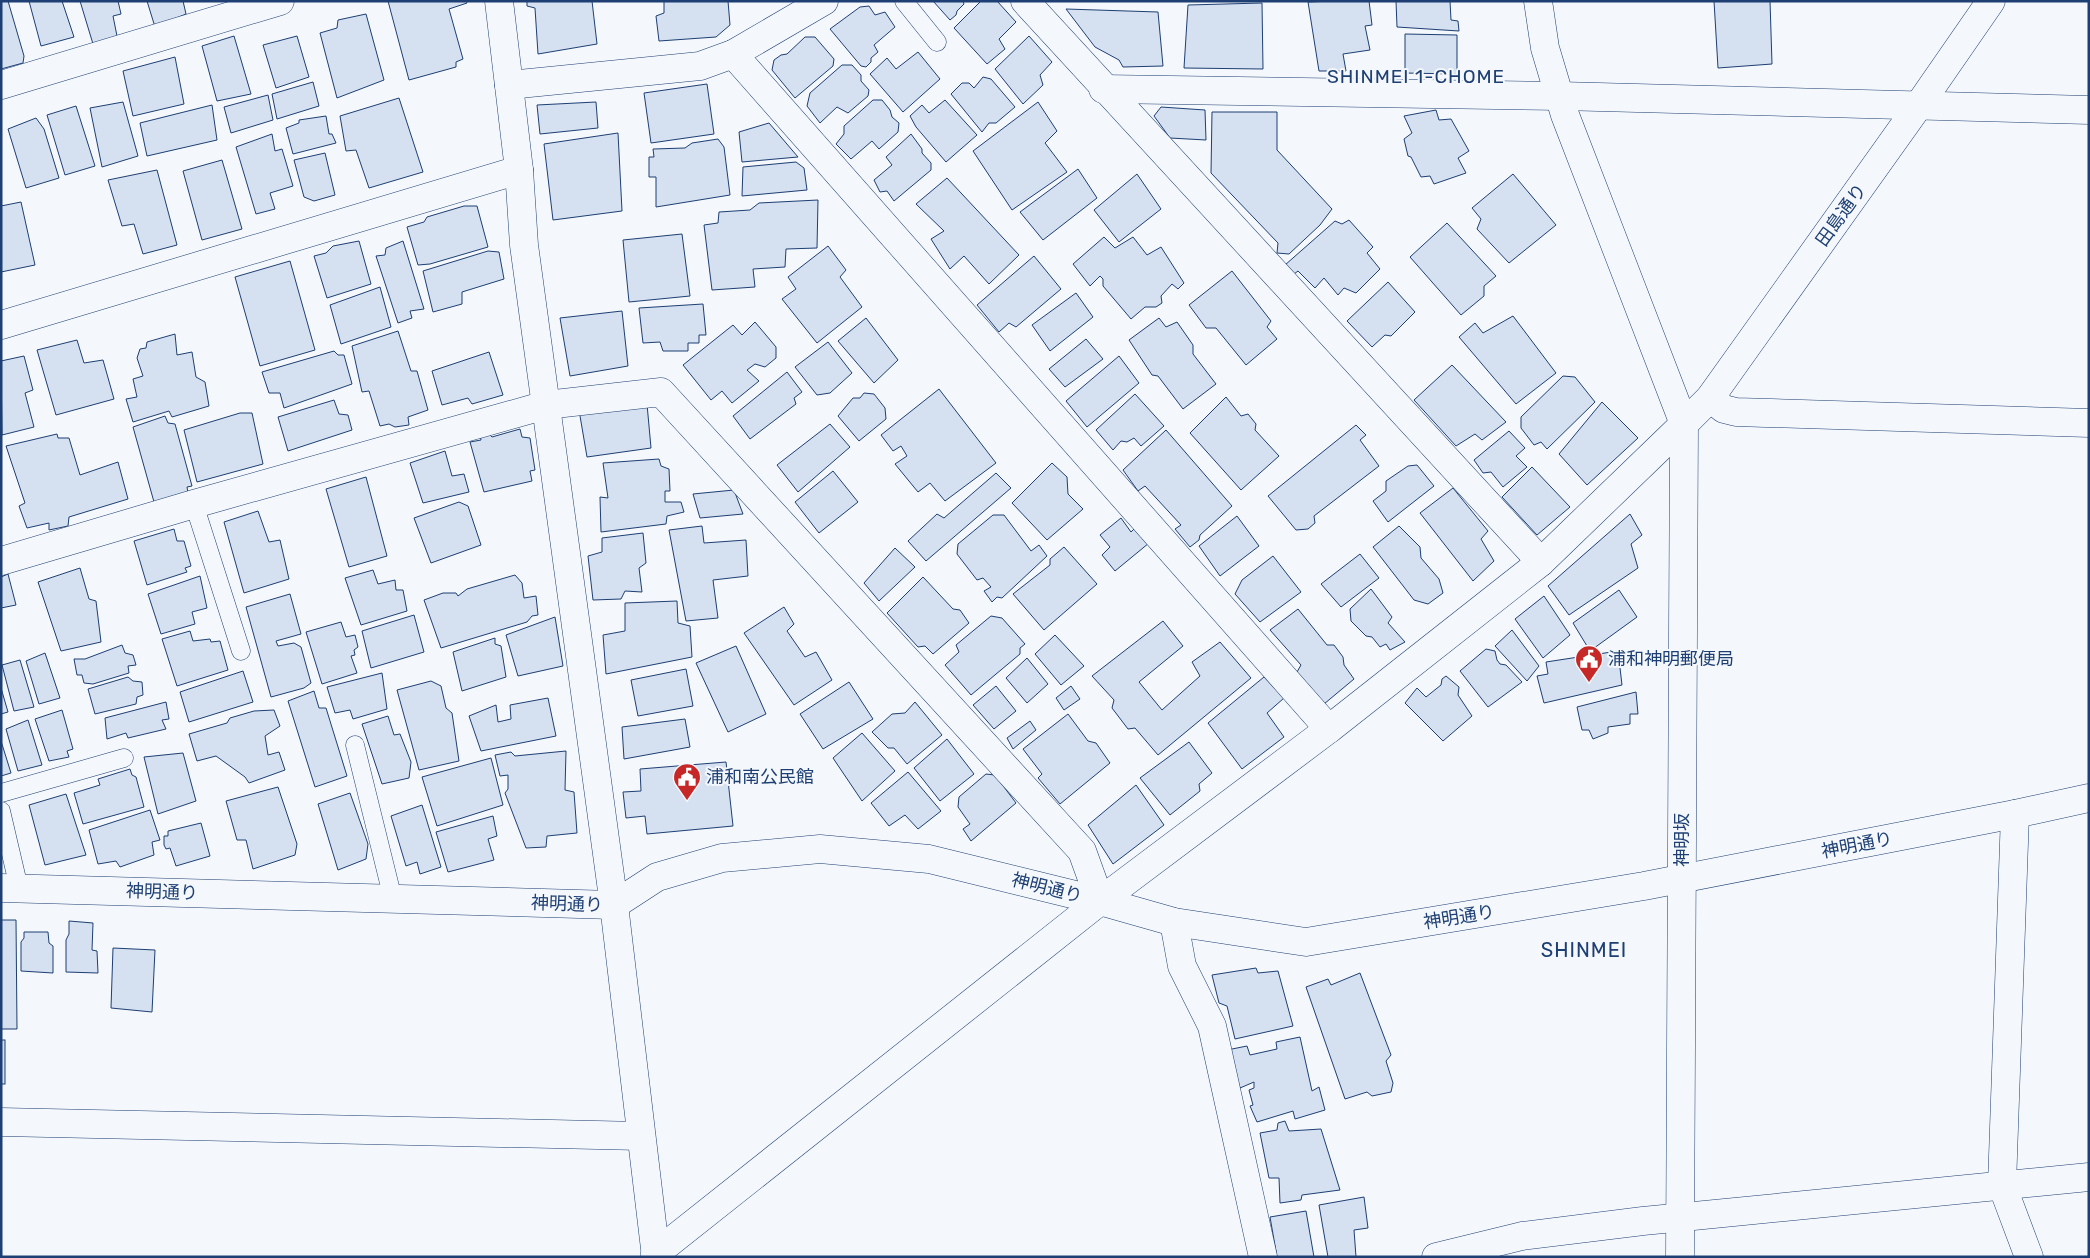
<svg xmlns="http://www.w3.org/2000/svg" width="2090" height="1258" font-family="Rubik,'Noto Sans JP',sans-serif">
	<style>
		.building { fill: #d5e0f0; stroke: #1d3f73 }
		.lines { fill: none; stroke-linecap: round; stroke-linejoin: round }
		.service-casing { stroke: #1d3f73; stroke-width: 19 }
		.minor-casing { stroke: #1d3f73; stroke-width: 29 }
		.tertiary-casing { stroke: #1d3f73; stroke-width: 29 }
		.service { stroke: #f4f7fb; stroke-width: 18 }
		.minor { stroke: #f4f7fb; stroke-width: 28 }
		.tertiary { stroke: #f4f7fb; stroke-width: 28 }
		.labels { text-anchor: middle; stroke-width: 4; stroke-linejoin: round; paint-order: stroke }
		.street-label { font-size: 18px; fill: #1d3f73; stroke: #f4f7fb }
		.poi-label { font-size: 18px; fill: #1d3f73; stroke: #f4f7fb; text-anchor: start }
		.neighbourhood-label { font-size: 19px; letter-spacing: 1px; fill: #1d3f73; stroke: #f4f7fb }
		.quarter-label { font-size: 20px; letter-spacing: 1px; fill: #1d3f73; stroke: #f4f7fb }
	</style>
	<rect width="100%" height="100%" fill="#f4f7fb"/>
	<g class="building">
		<polygon points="1,1 8,1 24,56 23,63 1,69"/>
		<polygon points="29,1 62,1 74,37 41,46"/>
		<polygon points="80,1 118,1 121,14 113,16 117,36 93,44"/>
		<polygon points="147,1 183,1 186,14 155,27"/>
		<polygon points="388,1 466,1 467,3 449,9 463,59 456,62 456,67 409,80"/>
		<polygon points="527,1 592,1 597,44 538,54 535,8 527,6"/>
		<polygon points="664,1 728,1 730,25 716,37 659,41 656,16 664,13"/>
		<polygon points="933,1 963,1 964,4 957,11 956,15 950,20"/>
		<polygon points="981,1 997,1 1016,22 999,39 1005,49 987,64 954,28"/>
		<polygon points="1333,1 1369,1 1372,25 1365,26 1370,50 1343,54 1346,71 1319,71 1308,2"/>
		<polygon points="1396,1 1450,1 1451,20 1458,21 1459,31 1397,27"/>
		<polygon points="1714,1 1770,1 1772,64 1718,68"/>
		<polygon points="1262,3 1263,69 1184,68 1188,5"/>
		<polygon points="869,6 875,15 885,12 895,27 874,45 878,52 871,58 871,62 866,67 861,66 830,29 860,7"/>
		<polygon points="1066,9 1158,12 1163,66 1123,67 1119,60 1095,47"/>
		<polygon points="366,14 384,80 337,98 320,33 337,28 338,20"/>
		<polygon points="1405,34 1457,35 1457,74 1405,73"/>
		<polygon points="234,36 251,94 217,101 202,46"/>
		<polygon points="297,36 309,77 276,88 263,45"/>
		<polygon points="1029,36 1052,62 1040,75 1043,85 1023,104 995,69"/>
		<polygon points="805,37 815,37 834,59 833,66 795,98 772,70 774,60 781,55 787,54"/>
		<polygon points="918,52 940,79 903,112 870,74 887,58 896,69"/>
		<polygon points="175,57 184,104 133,116 123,71"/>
		<polygon points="842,65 852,65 861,75 861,81 869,90 868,96 848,113 837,107 820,123 807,106 810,93"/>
		<polygon points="983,77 991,79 1015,107 996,123 989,123 982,132 951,94 962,83 969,83 974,88"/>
		<polygon points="313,82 319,106 277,119 272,94"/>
		<polygon points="707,84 714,134 651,143 644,93"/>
		<polygon points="268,95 273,120 231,133 224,107"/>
		<polygon points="399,98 423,172 369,188 356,150 346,151 340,116"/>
		<polygon points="873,100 882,100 890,110 892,117 899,123 898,132 879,149 872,141 851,159 836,144 844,134 844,126"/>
		<polygon points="945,100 977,135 946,162 916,127 910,116 922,105 929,113"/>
		<polygon points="123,102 138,156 102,167 90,108"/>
		<polygon points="596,102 598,128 540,134 537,105"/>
		<polygon points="1038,102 1057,131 1045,143 1067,172 1012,210 973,151"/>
		<polygon points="212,105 217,140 147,156 140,123"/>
		<polygon points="76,106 95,166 65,175 47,115"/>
		<polygon points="1161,107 1205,110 1206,140 1170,138 1154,116"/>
		<polygon points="1436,110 1439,120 1451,119 1469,151 1458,158 1466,173 1434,184 1430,176 1421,177 1411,157 1408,156 1404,139 1412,133 1404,116"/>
		<polygon points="1212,112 1277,112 1277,150 1332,209 1320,225 1289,254 1277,253 1278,243 1211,173"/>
		<polygon points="326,116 329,134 332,134 336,143 293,154 286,128 299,123 299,120"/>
		<polygon points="36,118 44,129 59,178 26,188 8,129"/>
		<polygon points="769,123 798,157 742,162 739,132"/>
		<polygon points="618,133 622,211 553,220 544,144"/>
		<polygon points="272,134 275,151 282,149 293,186 270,193 275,209 256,214 236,147"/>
		<polygon points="911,134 922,149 922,153 931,163 931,170 894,201 887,191 880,192 874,180 892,165 886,157"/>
		<polygon points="718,139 724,147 730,195 656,207 656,177 649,177 649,157 654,157 653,149 685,148 692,143"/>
		<polygon points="325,153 335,195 314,201 304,197 294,160"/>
		<polygon points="222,160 242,229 202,240 183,171"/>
		<polygon points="796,162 804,168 807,190 742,196 743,167"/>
		<polygon points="1078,169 1097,198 1043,240 1020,212"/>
		<polygon points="157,170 177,245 143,254 134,224 122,226 108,180"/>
		<polygon points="1137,174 1161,209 1119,242 1094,210"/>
		<polygon points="1513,174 1556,225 1509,263 1477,229 1481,219 1472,208"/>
		<polygon points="947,178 1019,255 989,284 964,256 950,269 931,239 944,231 916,204"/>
		<polygon points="818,200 817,248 786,249 785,267 753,269 755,287 712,290 704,225 718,223 719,212 750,210 759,203"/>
		<polygon points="21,202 35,265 1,272 1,206"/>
		<polygon points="464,206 477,206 488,247 430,264 418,265 407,227 424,222 427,217"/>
		<polygon points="1349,220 1373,247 1367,253 1380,269 1356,293 1344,288 1338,295 1324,278 1315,288 1298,271 1294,274 1285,265 1335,221 1342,224"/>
		<polygon points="1447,223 1496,276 1484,286 1484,296 1461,315 1410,257"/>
		<polygon points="682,234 690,296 629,302 623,240"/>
		<polygon points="1104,237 1115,248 1133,237 1147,255 1161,247 1184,283 1178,289 1172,284 1161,296 1162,303 1156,307 1145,307 1131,319 1103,286 1103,279 1100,276 1090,286 1073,264"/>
		<polygon points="359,241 371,284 327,298 314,256 326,253 333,246"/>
		<polygon points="403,241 424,309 410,311 412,318 398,323 376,256 385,255 386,248"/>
		<polygon points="828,246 846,270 840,277 862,307 817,343 782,299 796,289 788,277"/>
		<polygon points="488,251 499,252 504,279 462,292 462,304 433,312 423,271"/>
		<polygon points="1034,256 1061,289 1016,327 1009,323 999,332 977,305"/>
		<polygon points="290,261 315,350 260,366 235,277"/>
		<polygon points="1232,271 1271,321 1267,327 1277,339 1246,365 1216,328 1206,328 1189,305"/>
		<polygon points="1388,282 1415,312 1391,336 1385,335 1372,347 1347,321"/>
		<polygon points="380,287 391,327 341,344 330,305"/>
		<polygon points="1076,293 1093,317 1050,351 1032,325"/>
		<polygon points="703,304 706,335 699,335 699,343 688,343 688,351 663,351 660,342 643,343 639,308"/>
		<polygon points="622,311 628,366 570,376 560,318"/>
		<polygon points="1513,316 1556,373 1516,404 1459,337 1475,323 1483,333"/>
		<polygon points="866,318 898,360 874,383 838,341"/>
		<polygon points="1159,318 1166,327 1177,322 1193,345 1193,354 1216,384 1183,409 1158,376 1152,375 1129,340"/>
		<polygon points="755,322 776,347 776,358 765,367 755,364 747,370 759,381 732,403 722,391 711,400 683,365 733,325 742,335"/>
		<polygon points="398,331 411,371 417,371 428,410 408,417 409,425 395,427 389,424 380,426 369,391 362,392 352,346"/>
		<polygon points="175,334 177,355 192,352 196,377 205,382 209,406 172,417 169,411 133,422 126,399 137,397 133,379 143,376 137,358 140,349 146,348 147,342"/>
		<polygon points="1086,339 1103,359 1065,387 1049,369"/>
		<polygon points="77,340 84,363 103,360 114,399 56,415 37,350"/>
		<polygon points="828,342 852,373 830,393 817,395 795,367"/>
		<polygon points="334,351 338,355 344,355 352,384 284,408 280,393 269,393 262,372"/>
		<polygon points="489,352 503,395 472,404 468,398 442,405 432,371"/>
		<polygon points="24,356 33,390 25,393 34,427 2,435 1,361"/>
		<polygon points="1119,356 1139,383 1087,427 1066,401"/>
		<polygon points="1452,365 1506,422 1482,440 1475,434 1456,446 1414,400"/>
		<polygon points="787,372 802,392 794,398 796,404 750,439 733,416"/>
		<polygon points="1563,376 1575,377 1595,402 1547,449 1541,442 1534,445 1521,428 1521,417"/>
		<polygon points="939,389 996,463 945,501 930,483 918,492 895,464 907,456 901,446 893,451 881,435"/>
		<polygon points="864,393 874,394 885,408 886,419 859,441 838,416 853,398 860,398"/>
		<polygon points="1135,394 1164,426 1141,446 1134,438 1127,442 1121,441 1113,450 1096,430"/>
		<polygon points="1226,397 1241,416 1248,414 1256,424 1255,430 1279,456 1241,490 1190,433"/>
		<polygon points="334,400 339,414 348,415 352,430 288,451 278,417"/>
		<polygon points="1602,402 1638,438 1587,485 1559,454"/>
		<polygon points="647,404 651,448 587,457 579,410"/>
		<polygon points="240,413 252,413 263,464 197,482 184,430"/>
		<polygon points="165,416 168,423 175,424 192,486 187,487 188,493 154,502 133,427"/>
		<polygon points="830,424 850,447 798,492 777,465"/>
		<polygon points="1356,425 1366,435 1360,440 1379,466 1314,516 1315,523 1308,529 1296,530 1268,496"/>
		<polygon points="520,429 522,437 530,438 535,470 530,471 532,481 484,492 470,442 481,440 480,434 488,433 492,437"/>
		<polygon points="1166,430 1232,506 1200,535 1199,540 1190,547 1175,529 1181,525 1145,486 1138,491 1123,470"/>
		<polygon points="1509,431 1525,448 1516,456 1527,467 1503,487 1491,472 1483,473 1474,460"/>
		<polygon points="57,434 58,438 69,438 80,475 118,462 128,499 69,517 68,526 49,530 49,523 27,528 19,506 25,503 6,446"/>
		<polygon points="445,451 452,476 464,474 469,492 423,503 410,463"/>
		<polygon points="659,459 661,466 669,469 670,491 665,491 665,502 681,502 684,512 667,516 666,524 601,532 600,497 608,498 603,463"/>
		<polygon points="1052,463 1067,477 1068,494 1083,509 1047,540 1012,503"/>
		<polygon points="1417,465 1434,486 1388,522 1373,501 1386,491 1386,481 1408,466"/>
		<polygon points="1532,467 1570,507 1537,535 1502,497"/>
		<polygon points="833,471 858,502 819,533 795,502"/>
		<polygon points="996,473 1011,488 926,561 908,541 937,514 944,518"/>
		<polygon points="366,477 387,556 349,567 326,489"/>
		<polygon points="1453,488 1488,531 1481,539 1494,561 1473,581 1420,513"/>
		<polygon points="734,490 743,514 700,518 693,494"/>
		<polygon points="459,502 468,506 481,545 431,563 414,518"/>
		<polygon points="258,511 269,542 280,540 289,579 244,593 224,522"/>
		<polygon points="1630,514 1642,535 1631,544 1638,568 1569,615 1548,586"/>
		<polygon points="993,515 1004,515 1031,551 1039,545 1047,556 1002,598 997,597 992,602 984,591 991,587 983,578 977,580 957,554 958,544"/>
		<polygon points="1237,516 1259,546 1220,576 1199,546"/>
		<polygon points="1121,518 1131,532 1136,527 1149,543 1115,571 1102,555 1110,547 1100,535"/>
		<polygon points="702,526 704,543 746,540 748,576 713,580 718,618 686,621 669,530"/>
		<polygon points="1399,526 1420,547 1421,558 1439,579 1443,593 1428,604 1414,600 1373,547"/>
		<polygon points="174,529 177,541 184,541 191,566 185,568 187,572 147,585 134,541"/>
		<polygon points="643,533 646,563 639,568 642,592 625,591 621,599 593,600 588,556 602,552 602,538"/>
		<polygon points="1064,547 1097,584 1044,630 1013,594 1050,565 1050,559"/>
		<polygon points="895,548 915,567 879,601 864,583"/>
		<polygon points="1360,554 1379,578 1341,607 1321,584"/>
		<polygon points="1273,556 1301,592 1260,622 1235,594 1242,580"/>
		<polygon points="80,568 89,599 96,601 101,642 61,651 38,582"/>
		<polygon points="373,570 378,584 395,580 396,590 403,590 407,611 361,625 345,578"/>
		<polygon points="8,574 16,605 1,608 1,577"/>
		<polygon points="515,575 522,583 524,598 536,596 538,615 532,616 527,622 441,648 424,600 443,593 456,593 458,596 467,589"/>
		<polygon points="200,576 207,608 192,612 195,624 161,634 148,594"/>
		<polygon points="923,577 953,609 960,610 969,623 933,654 925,646 918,647 887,613"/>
		<polygon points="1371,589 1392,617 1388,623 1405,642 1390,650 1386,644 1380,647 1372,637 1366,636 1351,621 1350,609"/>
		<polygon points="1619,590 1637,617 1590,651 1573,623"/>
		<polygon points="290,594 301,634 276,641 278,646 294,643 301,647 311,683 304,688 271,697 246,607"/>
		<polygon points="1544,596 1570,635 1543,658 1515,619"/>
		<polygon points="677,601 678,623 690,626 692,657 606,674 603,635 625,631 625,603"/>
		<polygon points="784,607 794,624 787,631 805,657 816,652 832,680 794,705 744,633"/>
		<polygon points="1298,609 1327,645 1334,645 1343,657 1344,665 1354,679 1324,704 1297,672 1301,665 1270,630"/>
		<polygon points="414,615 424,652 371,668 362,631"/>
		<polygon points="991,616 1002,618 1025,644 1020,648 1020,654 971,695 945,665 959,652 956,645"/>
		<polygon points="555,617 563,666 518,676 506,635"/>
		<polygon points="1163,621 1183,646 1139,682 1162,710 1200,676 1192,662 1220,642 1251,678 1158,755 1135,728 1128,729 1112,708 1114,700 1092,676"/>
		<polygon points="341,622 346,637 355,635 358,647 354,650 355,655 351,656 357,673 322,684 306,632"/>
		<polygon points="1512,630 1539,666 1527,681 1495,646"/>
		<polygon points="190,631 193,641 210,639 211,642 220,641 228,670 177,686 162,639"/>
		<polygon points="1055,635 1084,666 1061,685 1035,654"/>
		<polygon points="495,638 495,644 501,646 506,677 462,691 453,652"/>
		<polygon points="122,645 125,653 133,655 136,665 128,666 129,673 93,684 84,683 82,675 77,675 74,659 85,659"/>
		<polygon points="736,646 766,714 728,732 696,663"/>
		<polygon points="1486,649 1495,651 1497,660 1500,664 1506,665 1522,682 1488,707 1460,671"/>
		<polygon points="1618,651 1622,685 1544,703 1537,676 1548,674 1546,662"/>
		<polygon points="45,653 60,698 39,704 26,661"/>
		<polygon points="1027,658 1048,684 1027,703 1006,678"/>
		<polygon points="20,660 34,707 14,711 2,665"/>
		<polygon points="686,669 693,706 638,716 631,680"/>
		<polygon points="243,671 253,702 189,722 180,692"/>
		<polygon points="382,673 387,709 353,719 350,710 335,713 327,687"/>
		<polygon points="1446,676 1459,687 1458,695 1472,716 1443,741 1405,703 1417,688 1426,697 1441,685 1442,679"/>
		<polygon points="128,677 133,681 142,682 143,695 137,697 136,704 95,714 88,689"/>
		<polygon points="1264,677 1284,698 1267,713 1284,737 1242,769 1208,723"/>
		<polygon points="431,681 441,686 446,708 452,713 459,761 419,770 397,690"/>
		<polygon points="849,682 873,719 823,749 800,714"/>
		<polygon points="996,686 1016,711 994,729 973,705"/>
		<polygon points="1071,686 1080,699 1064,710 1056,698"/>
		<polygon points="1,688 8,712 1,714"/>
		<polygon points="314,691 319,708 326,708 347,776 315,787 288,701"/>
		<polygon points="1636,692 1638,714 1630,714 1630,724 1608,727 1608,733 1593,739 1589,730 1582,730 1577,707"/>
		<polygon points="548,698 556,736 481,751 469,716 496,705 498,722 511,719 510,705"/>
		<polygon points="166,702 169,719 162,720 166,729 128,738 126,733 107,739 105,718"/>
		<polygon points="915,702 942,735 907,764 894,748 888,748 872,732 892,714 905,713"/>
		<polygon points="62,710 73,749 67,751 69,757 49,761 35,719"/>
		<polygon points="274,710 280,726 265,736 268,755 279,752 285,770 249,783 245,777 216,756 197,761 189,734 227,723 230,718 254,711"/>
		<polygon points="1068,714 1088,741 1096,743 1110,763 1060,804 1038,778 1042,774 1023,749"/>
		<polygon points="388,716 394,735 400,734 411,762 409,778 382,784 362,724"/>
		<polygon points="685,719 690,747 624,759 622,727"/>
		<polygon points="28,720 42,765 18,771 6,729"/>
		<polygon points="1030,721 1036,730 1013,749 1007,738"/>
		<polygon points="862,733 895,771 862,801 833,758"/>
		<polygon points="947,739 974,774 940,801 914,768"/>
		<polygon points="1,741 11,773 1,776"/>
		<polygon points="1189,742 1212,773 1199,784 1200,791 1170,815 1140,778"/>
		<polygon points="566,751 565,790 574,792 577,833 547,836 546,847 526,848 505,793 508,789 508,775 500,776 495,755 511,752 515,756"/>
		<polygon points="183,753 196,801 158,814 144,757"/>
		<polygon points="491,758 503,805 437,826 422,777"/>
		<polygon points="726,762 733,826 647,834 645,816 626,818 623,792 641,791 640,769"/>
		<polygon points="130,769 132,775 136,777 144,807 83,824 74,793 100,785 98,779"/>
		<polygon points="908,772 941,811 918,829 905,815 889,826 871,803"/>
		<polygon points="986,774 995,775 1016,803 971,841 963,829 970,824 958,807 959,797"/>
		<polygon points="1136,785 1164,825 1113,864 1088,825"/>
		<polygon points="278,787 297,844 295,855 253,869 246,840 237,840 226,801"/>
		<polygon points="350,793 368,844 366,859 338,870 318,804"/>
		<polygon points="66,794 86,855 45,865 29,805"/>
		<polygon points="422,805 441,867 420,874 417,862 406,866 391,816"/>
		<polygon points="150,810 160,840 152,842 154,855 120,867 116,861 98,864 89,830"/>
		<polygon points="493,816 497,836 488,839 494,860 448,872 436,832"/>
		<polygon points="201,823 210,856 176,866 170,848 166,849 164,845 164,836 168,836 168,831"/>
		<polygon points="1,920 16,920 17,1029 1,1029"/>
		<polygon points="69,921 93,923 92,950 97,951 98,973 66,972 66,940 69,934"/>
		<polygon points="24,932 48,932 49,943 53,946 53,973 21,971 21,942 24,938"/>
		<polygon points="113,948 155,950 152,1012 111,1008"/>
		<polygon points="1256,968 1258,973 1278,971 1293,1026 1235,1039 1227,1006 1219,1003 1212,975"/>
		<polygon points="1360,973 1391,1055 1386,1061 1393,1083 1391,1092 1372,1096 1367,1092 1345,1099 1306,987 1328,979 1331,985"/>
		<polygon points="1300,1037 1312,1091 1319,1087 1325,1110 1295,1119 1293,1111 1257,1122 1250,1106 1253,1105 1249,1090 1254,1088 1254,1082 1240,1088 1227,1050 1247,1046 1250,1055 1277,1049 1276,1042"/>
		<rect x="1" y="1040" width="4" height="44"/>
		<polygon points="1285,1121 1289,1131 1321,1129 1340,1190 1302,1195 1301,1200 1280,1203 1279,1178 1269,1178 1260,1133 1277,1130 1278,1123"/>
		<polygon points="1364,1197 1368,1228 1354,1230 1356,1257 1328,1257 1319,1205"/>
		<polygon points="1306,1211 1314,1257 1277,1257 1270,1217"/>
	</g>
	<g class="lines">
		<g class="service-casing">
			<g id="service">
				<polyline points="904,1 937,42"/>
				<polyline points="194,504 241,651"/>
				<polyline points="355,745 393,899"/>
				<polyline points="1,793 124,758"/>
				<polyline points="1,811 19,888"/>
			</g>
		</g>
		<g class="minor-casing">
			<g id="minor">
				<polyline points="499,1 519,170 524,245 614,905 656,1257"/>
				<polyline points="1025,1 1541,562"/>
				<polyline points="733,54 1329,729"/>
				<polyline points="1,85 280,1"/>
				<polyline points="509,85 700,66 733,54 824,1"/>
				<polyline points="1103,89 1560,96 2089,110"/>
				<polyline points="1,325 519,170"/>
				<polyline points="1710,398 1724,409 1736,412 2089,423"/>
				<polyline points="1,561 194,504 546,405 661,392 1082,851 1100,901 655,1254"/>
				<polyline points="2015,814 2002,1185 2029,1257"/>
				<polyline points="1100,901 1329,729 1541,562 1684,424"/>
				<polyline points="1174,922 1182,966 1212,1026 1263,1257"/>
				<polyline points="1,1122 641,1136"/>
				<polyline points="1436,1257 1522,1236 1643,1221 2089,1177"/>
			</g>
		</g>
		<g class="tertiary-casing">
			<g id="tertiary">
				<polyline points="1538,1 1545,48 1565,115 1684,424 1680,1257"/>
				<polyline points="1684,424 1710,398 1919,105 1991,1"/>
				<polyline points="1,888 614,905 657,877 722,858 820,849 929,859 1100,901 1174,922 1306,942 1644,886 2015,814 2089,798"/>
			</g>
		</g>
		<use href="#service" class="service"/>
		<use href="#minor" class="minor"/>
		<use href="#tertiary" class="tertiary"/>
	</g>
	<defs>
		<g id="civic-pin" transform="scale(1.4375)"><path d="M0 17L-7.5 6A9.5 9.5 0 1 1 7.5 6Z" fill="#c62828" stroke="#f4f7fb"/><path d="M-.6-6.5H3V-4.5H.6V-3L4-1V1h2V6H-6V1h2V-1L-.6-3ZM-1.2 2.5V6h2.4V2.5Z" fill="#fff"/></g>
	</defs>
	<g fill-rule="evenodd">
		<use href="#civic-pin" x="1589" y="659"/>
		<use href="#civic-pin" x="687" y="777"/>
	</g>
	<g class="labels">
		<g class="street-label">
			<text transform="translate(1841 215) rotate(-54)" y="6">田島通り</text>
			<text transform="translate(1682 840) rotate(-90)" y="6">神明坂</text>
			<text transform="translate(1857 845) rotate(-11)" y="6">神明通り</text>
			<text transform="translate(1047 888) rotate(14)" y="6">神明通り</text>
			<text transform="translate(162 892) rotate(2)" y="6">神明通り</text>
			<text transform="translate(567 904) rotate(2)" y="6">神明通り</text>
			<text transform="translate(1459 917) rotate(-9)" y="6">神明通り</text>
		</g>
		<g class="poi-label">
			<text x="1608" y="665">浦和神明郵便局</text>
			<text x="706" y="783">浦和南公民館</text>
		</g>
		<g class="neighbourhood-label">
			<text x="1416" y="83">SHINMEI 1-CHOME</text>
		</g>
		<g class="quarter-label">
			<text x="1584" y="957">SHINMEI</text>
		</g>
	</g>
	<rect width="2090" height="1258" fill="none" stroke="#1d3f73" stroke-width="5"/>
</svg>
